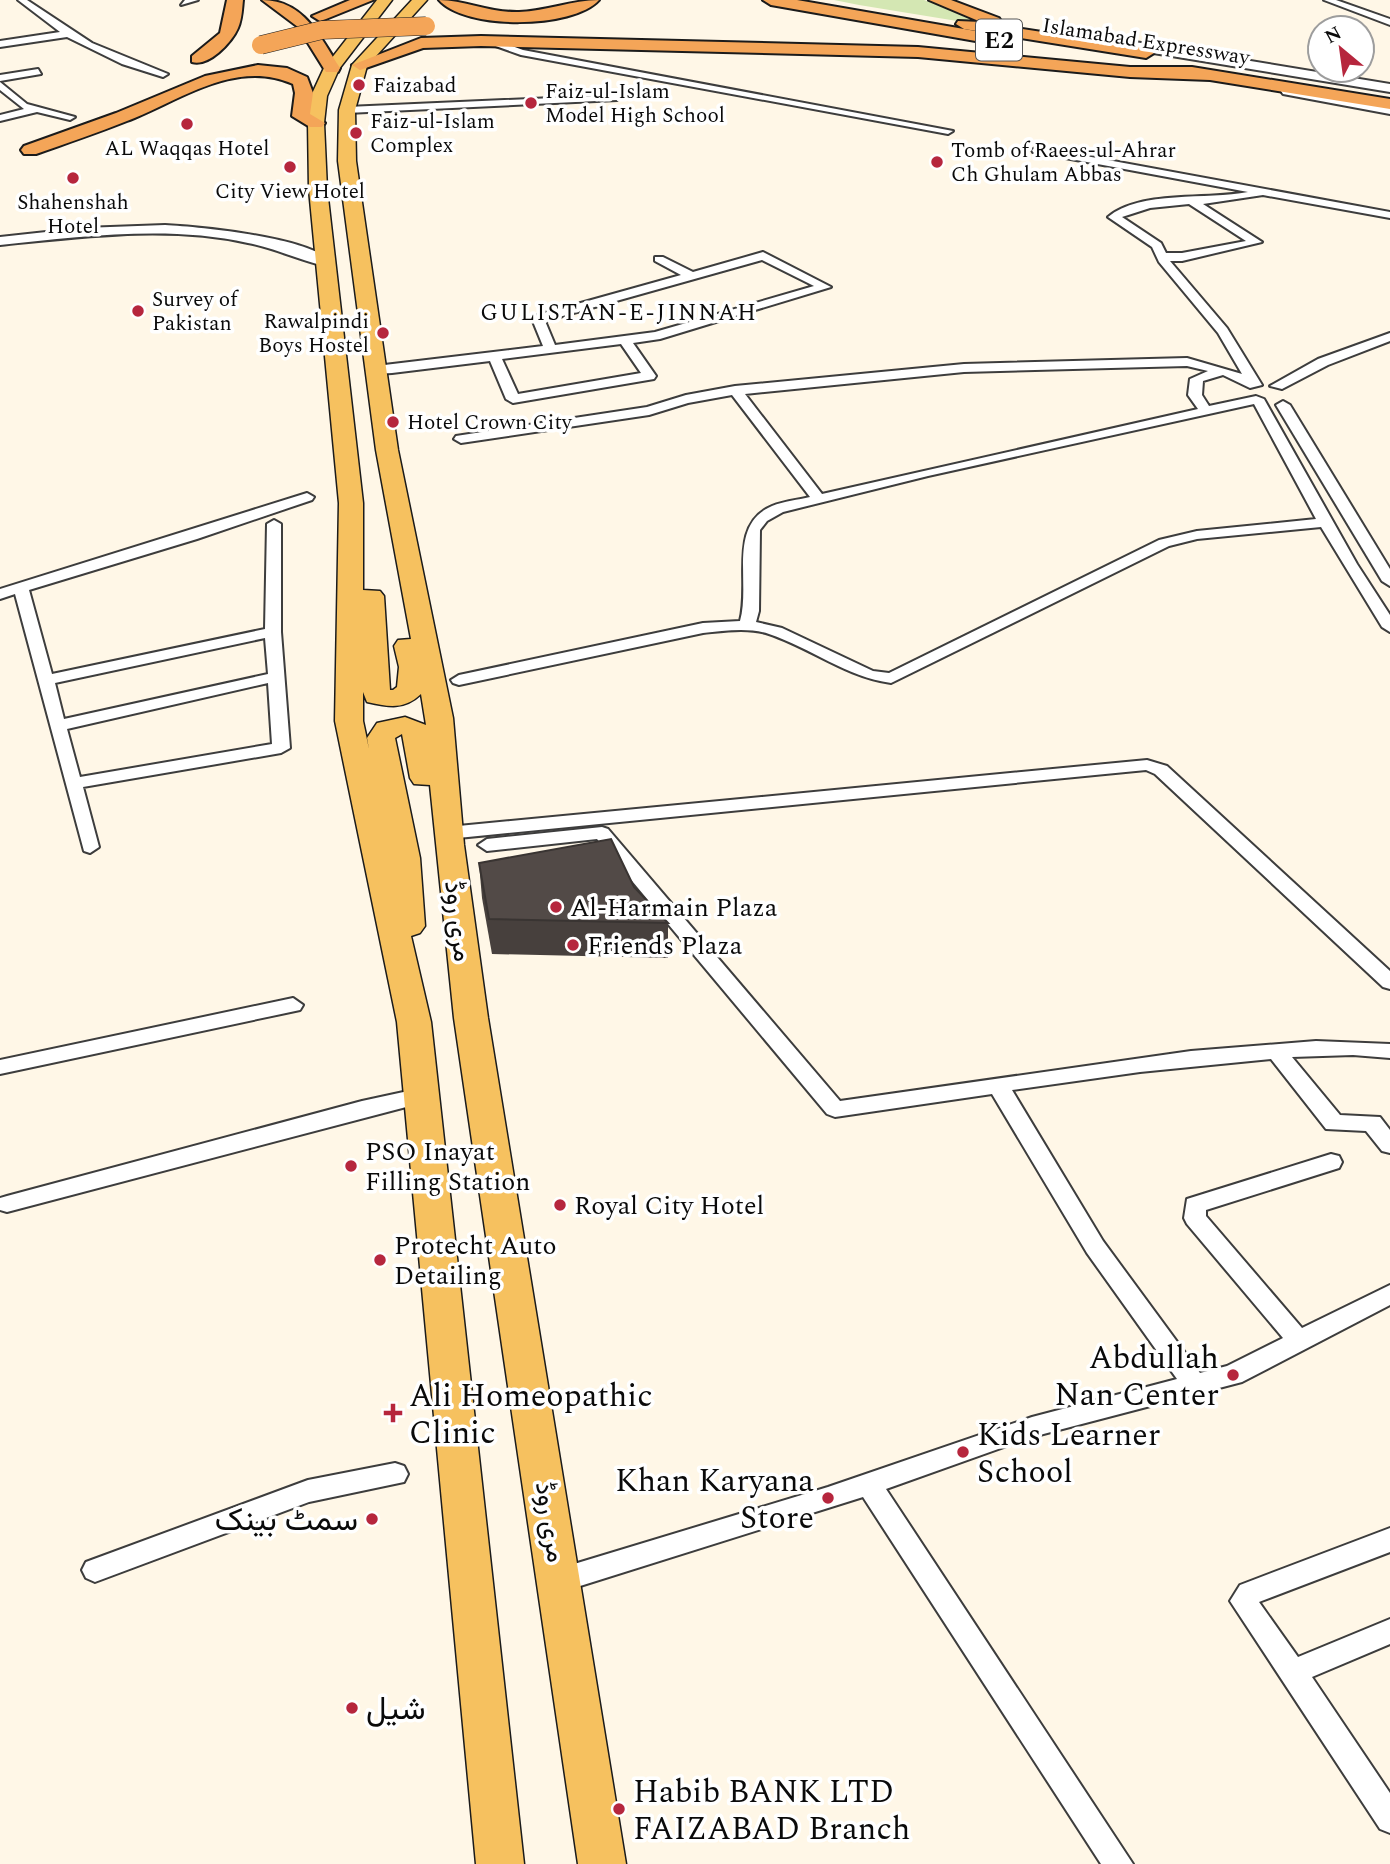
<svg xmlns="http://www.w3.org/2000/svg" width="1390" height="1864" font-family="Spectral,Vazirmatn,serif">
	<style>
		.green { fill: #d4e7b3 }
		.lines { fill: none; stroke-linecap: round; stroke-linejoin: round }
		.minor-casing { stroke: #3d3d3d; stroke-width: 4 }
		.tertiary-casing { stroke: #3d3d3d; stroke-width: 4 }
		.primary-casing { stroke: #1b1b1b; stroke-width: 3 }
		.trunk-casing { stroke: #1b1b1b; stroke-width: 4 }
		.minor { fill: #fff; fill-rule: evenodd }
		.tertiary { fill: #fff; fill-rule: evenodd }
		.primary { fill: #f6c15f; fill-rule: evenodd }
		.trunk { fill: #f4a558; fill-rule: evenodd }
		.trunk-bridge-casing { stroke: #1b1b1b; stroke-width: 19; stroke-linecap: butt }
		.trunk-bridge { stroke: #f4a558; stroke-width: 18 }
		.wall { fill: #47403d }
		.building { fill: #524a47; stroke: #393432; stroke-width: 2 }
		.poi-dot { fill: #b6263d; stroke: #fff; stroke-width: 2.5 }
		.labels { text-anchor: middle; stroke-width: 7; stroke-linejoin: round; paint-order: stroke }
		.far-street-label { font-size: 21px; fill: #0a0a0a; stroke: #fff }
		.far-poi-label { font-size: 21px; fill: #0a0a0a; stroke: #fff; text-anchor: start }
		.far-neighbourhood-label { font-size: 23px; letter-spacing: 2px; fill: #0a0a0a; stroke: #fff }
		.shield { fill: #fff; stroke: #545454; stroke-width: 2 }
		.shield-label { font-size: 24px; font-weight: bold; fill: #0a0a0a }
		.poi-label { font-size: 26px; fill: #0a0a0a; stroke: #fff; text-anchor: start }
		.street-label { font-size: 26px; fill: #0a0a0a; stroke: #fff }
		.near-poi-label { font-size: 32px; fill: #0a0a0a; stroke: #fff; text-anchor: start }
	</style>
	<rect width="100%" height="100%" fill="#fff7e7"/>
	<polygon class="green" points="834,0 924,0 1006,29 859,5"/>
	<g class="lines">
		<g class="minor-casing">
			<g id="minor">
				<polygon points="18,0 27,0 92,43 168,74 163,77 122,64 67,37 0,47 0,41 60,32"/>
				<polygon points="185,0 198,0 181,5"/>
				<polygon points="1324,0 1336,0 1390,19 1390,25"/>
				<polygon points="493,39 523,50 953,131 948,134 521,55 490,44"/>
				<polygon points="38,69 41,74 0,81 0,75"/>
				<polygon points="0,82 27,104 75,117 70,120 37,112 0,121 0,115 24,109 0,90"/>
				<polygon points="621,95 617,100 347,113 342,110 347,107"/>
				<path d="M1037,147L1390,212V218L1263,195L1203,204L1262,242L1182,261H1170L1227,328L1262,385L1250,388L1223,375L1203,381L1202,395L1209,406L1256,396L1264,399L1357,564L1390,615V632L1382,627L1321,527L1197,539L1169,546L891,683C846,677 811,648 769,634C748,627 724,631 703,633L459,685L453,683L451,680L459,675L703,623L740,621C751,583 727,525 772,506C784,501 798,500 810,497L732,395L688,403L649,415L461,443L454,439L456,436L647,407L686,395L735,386L964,364L1187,358L1242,374L1218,333L1159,262L1152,247L1108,217C1140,190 1208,200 1248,192L1033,152L1032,150ZM1189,204L1246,241L1182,253H1166L1161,243L1122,217L1150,208ZM1187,366L1208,371L1190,379L1188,395L1198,409L822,494L745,394L964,372ZM1254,404L1316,519L1197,531L1159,540L889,673L873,671L782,628L756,622L759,611L760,530L767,521L783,512L928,476Z"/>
				<path d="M763,252L831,287L660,339L633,343L656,376L654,379L513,403L506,399L490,361L392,373L376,374L370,370L376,366L543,346L532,319L534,316L681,275L655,261V257H663L693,272ZM762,260L814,286L655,332L555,345L545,321ZM621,344L641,373L518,394L502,359Z"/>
				<polygon points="1390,333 1390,341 1328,365 1282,389 1270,386 1318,359"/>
				<polygon points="1283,401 1290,405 1390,569 1390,586 1382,581 1276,405"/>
				<path d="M307,493L314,497L312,500L197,539L29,590L52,674L265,629L267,524L274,520L281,524V632L290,748L281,753L83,787L99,847L90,853L84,851L15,594L0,599V589ZM265,638L268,674L64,719L55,683ZM268,683L272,744L80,777L67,729Z"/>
				<polygon points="1147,760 1167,766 1390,971 1390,989 1383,987 1155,774 1146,770 448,839 439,833 448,827"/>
				<polygon points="602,827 608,829 840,1101 1191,1051 1316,1041 1390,1044 1390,1058 1353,1055 1292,1057 1340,1115 1380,1117 1390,1130 1390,1153 1382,1151 1366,1131 1326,1129 1271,1059 1140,1072 1012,1090 1103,1241 1200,1373 1227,1366 1283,1338 1187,1224 1184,1218 1187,1199 1331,1154 1339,1156 1342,1162 1339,1168 1206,1210 1206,1216 1302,1328 1390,1285 1390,1305 1242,1382 1032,1437 886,1489 1133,1864 1101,1864 863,1497 561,1592 552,1588 548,1580 552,1572 561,1568 828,1487 1032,1417 1177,1379 1087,1253 992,1094 835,1117 827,1114 597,839 487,851 478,845 487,839"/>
				<polygon points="293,998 303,1005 300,1010 0,1074 0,1060"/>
				<polygon points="422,1088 429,1091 433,1096 429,1101 7,1212 0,1210 0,1198 7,1196 362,1101"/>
				<polygon points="395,1463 404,1466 408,1474 404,1482 309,1502 95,1582 86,1578 82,1570 86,1562 308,1480"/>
				<polygon points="1390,1528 1390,1552 1259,1602 1298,1657 1390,1619 1390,1644 1312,1677 1390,1793 1390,1833 1380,1829 1230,1601 1240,1585"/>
			</g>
		</g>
		<g class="tertiary-casing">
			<g id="tertiary">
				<polygon points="1135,42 1390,84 1390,92 1135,50 1114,51 1108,47 1114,43"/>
				<polygon points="1287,87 1390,106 1390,114 1283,94 1281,91"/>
				<path d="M165,225C201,227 308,237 332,262L325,266C299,260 274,248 248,243C167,225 81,237 0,245V237L83,228Z"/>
			</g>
		</g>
		<g class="primary-casing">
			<path id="primary" d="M377,0H392L339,69L327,96L324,123L327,189L363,503V590L380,591L384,596L390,690H393L397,687L399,667L394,646L398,640L411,639L376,450L338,161L339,110L352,65L412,0H427L367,66L355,110L356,161L398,450L453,718L464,845L488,1018L626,1864H578L454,1018L430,785L414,784L410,778L402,734L395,738L420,858L425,926L420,933L411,936L431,1022L524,1864H476L397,1022L335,721L339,503L309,189L308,123L311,96L324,68ZM363,692L367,702C389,707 404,710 421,694L426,725L405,717L377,723L367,738L369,749L363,721Z"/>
		</g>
		<g class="trunk-casing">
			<g id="trunk">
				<path d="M227,0H243C242,9 242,19 238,28C232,42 209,67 192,62V56L220,33Z"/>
				<path d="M262,0C304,0 320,37 340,68L338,72H326L298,27Z"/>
				<polygon points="350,0 373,0 326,19 320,21 312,16"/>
				<path d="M439,0C466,0 489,13 519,12C547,11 572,0 599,0C573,29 465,30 439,0Z"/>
				<polygon points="763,0 797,0 987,33 995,38 987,43 771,5"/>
				<polygon points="929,0 951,0 999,18 1001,21 997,25 1146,48 1154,53 1146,58 964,29 956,24 958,21 981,22"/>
				<polygon points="481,36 918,47 1130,67 1192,67 1390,99 1390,109 1210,80 1130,77 918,57 481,46 423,48 360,70 352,65 421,38"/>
				<path d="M258,65L287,68L307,77L313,93L310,114L325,123L322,127H310L292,116L295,93L293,84C236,58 179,101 127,121C97,133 67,143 36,154H24L21,150L24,146L116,113L205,76Z"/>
			</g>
		</g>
		<use href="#minor" class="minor"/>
		<use href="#tertiary" class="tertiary"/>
		<use href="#primary" class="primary"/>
		<use href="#trunk" class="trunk"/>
		<g class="trunk-bridge-casing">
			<polyline id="trunk-bridge" points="261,45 322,30 426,26"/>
		</g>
		<use href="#trunk-bridge" class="trunk-bridge"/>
	</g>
	<polygon class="wall" points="479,863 668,923 668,958 492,954 482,898"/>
	<polygon class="building" points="611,839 634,887 668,923 489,919 479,863"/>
	<g class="poi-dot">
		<circle cx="359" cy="85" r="7"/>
		<circle cx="531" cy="103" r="7"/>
		<circle cx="187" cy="124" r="7"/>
		<circle cx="356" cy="133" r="7"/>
		<circle cx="937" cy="162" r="7"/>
		<circle cx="290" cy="167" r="7"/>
		<circle cx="73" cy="178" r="7"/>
		<circle cx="138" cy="311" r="7"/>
		<circle cx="383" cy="333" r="7"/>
		<circle cx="393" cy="422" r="7"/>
		<circle cx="556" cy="907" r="7"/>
		<circle cx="573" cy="945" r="7"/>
		<circle cx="351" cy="1166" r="7"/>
		<circle cx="560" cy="1205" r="7"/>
		<circle cx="380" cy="1260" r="7"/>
		<circle cx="1233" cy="1375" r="7"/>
		<path d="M389.5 1402.5h7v7h7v7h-7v7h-7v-7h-7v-7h7z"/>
		<circle cx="963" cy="1452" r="7"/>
		<circle cx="828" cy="1498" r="7"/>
		<circle cx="372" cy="1519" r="7"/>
		<circle cx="352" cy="1708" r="7"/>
		<circle cx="619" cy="1809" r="7"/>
	</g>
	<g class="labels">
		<g class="far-street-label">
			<text transform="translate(1146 41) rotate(9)" y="7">Islamabad Expressway</text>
		</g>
		<g class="far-poi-label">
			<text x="373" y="92">Faizabad</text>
			<text x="545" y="98">Faiz-ul-Islam<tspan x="545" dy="24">Model High School</tspan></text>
			<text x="370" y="128">Faiz-ul-Islam<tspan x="370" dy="24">Complex</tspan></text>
			<text x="187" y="155" text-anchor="middle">AL Waqqas Hotel</text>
			<text x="951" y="157">Tomb of Raees-ul-Ahrar<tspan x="951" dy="24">Ch Ghulam Abbas</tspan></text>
			<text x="290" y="198" text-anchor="middle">City View Hotel</text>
			<text x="73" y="209" text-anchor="middle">Shahenshah<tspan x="73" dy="24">Hotel</tspan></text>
			<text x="152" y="306">Survey of<tspan x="152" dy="24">Pakistan</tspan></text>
			<text x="369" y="328" text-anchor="end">Rawalpindi<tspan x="369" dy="24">Boys Hostel</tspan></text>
			<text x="407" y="429">Hotel Crown City</text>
		</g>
		<g class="far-neighbourhood-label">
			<text x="619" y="320">GULISTAN-E-JINNAH</text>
		</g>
		<rect class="shield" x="976" y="19.5" width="46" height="41" rx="5"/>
		<g class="shield-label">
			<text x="999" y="48">E2</text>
		</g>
		<g class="poi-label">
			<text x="570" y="916">Al-Harmain Plaza</text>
			<text x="587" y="954">Friends Plaza</text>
			<text x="365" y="1160">PSO Inayat<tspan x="365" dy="30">Filling Station</tspan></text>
			<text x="574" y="1214">Royal City Hotel</text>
			<text x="394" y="1254">Protecht Auto<tspan x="394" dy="30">Detailing</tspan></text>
		</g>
		<g class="street-label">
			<text transform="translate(459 921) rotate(83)" y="9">مری روڈ</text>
			<text transform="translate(551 1522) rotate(81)" y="9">مری روڈ</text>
		</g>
		<g class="near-poi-label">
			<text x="1219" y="1368" text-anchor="end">Abdullah<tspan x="1219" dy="37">Nan Center</tspan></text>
			<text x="409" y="1406">Ali Homeopathic<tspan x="409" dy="37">Clinic</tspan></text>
			<text x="977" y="1445">Kids Learner<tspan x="977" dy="37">School</tspan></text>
			<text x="814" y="1491" text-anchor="end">Khan Karyana<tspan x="814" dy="37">Store</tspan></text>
			<text x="358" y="1530" text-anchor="end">سمٹ بینک</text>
			<text x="366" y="1719">شیل</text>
			<text x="633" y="1802">Habib BANK LTD<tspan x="633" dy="37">FAIZABAD Branch</tspan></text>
		</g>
	</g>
	<g transform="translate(1341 49) rotate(331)"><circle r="33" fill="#ffffff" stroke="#9d9d9d" stroke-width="2"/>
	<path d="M0-5L12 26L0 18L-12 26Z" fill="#b6263d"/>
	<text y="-10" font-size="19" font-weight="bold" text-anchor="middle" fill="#0a0a0a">N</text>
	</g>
</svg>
